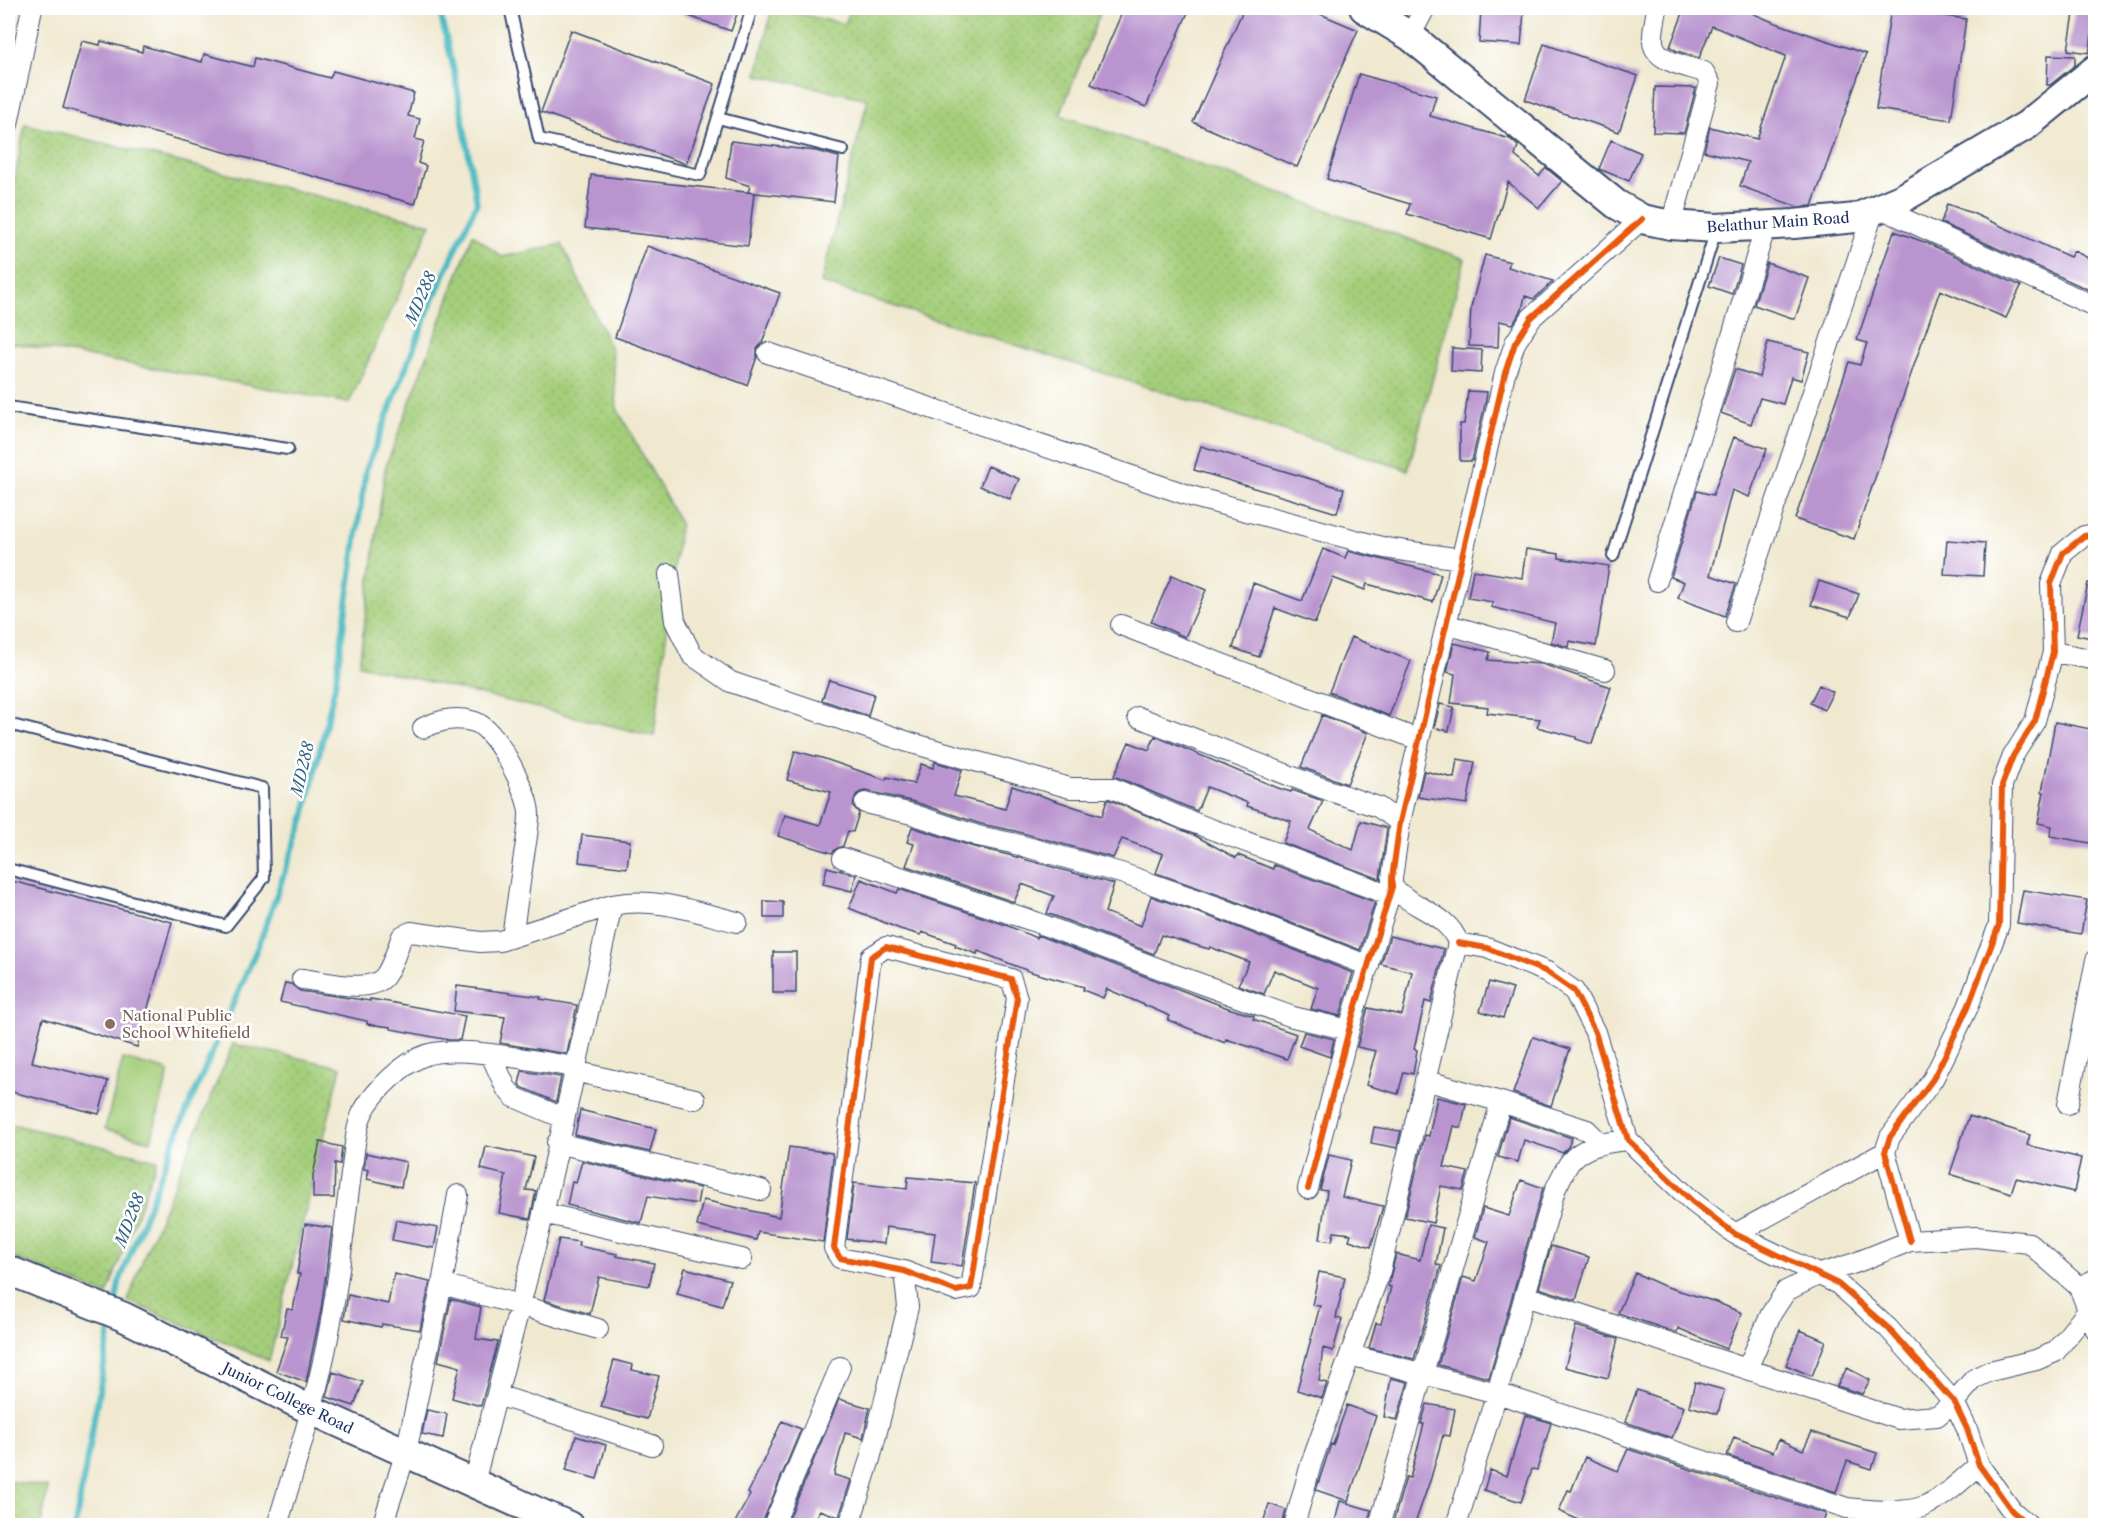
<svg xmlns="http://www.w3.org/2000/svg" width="2103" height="1533" font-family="'Libre Caslon Text',serif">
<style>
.grass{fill:url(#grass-dots);stroke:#607e6c;stroke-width:1.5}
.pitch{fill:#a4ce7a;stroke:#607e6c;stroke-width:1.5}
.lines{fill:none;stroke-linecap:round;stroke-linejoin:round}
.stream{stroke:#4ab9c1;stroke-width:6}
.building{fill:#b994cf}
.lane-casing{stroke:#3b4b6f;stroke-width:14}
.street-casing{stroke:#3b4b6f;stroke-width:22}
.secondary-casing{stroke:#3b4b6f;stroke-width:32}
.lane{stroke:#fff;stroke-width:10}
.street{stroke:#fff;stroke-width:20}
.secondary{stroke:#fff;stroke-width:28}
.cycleway-casing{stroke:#fff;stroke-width:10}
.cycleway{stroke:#e8590c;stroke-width:6}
.education-dot{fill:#8d6e63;stroke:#fff;stroke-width:2}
.labels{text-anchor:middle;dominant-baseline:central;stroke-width:5;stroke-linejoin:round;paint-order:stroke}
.street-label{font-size:15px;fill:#1b2f5e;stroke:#fff}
.education-label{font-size:15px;fill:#785e54;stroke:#fff;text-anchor:start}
.water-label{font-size:16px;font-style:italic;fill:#2b5f81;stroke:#fff}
</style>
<defs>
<pattern id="grass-dots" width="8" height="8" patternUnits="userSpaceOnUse" patternTransform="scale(1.5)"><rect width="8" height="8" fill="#a4ce7a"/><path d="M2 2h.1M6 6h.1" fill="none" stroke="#8db16c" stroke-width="1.8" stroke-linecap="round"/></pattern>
</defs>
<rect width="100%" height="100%" fill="#fff"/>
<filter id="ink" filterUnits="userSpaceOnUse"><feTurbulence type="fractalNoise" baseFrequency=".0167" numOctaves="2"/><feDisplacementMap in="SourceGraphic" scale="12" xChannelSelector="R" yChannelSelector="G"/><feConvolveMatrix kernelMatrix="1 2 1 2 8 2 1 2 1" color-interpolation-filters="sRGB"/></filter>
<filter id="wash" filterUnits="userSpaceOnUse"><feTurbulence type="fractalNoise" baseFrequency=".008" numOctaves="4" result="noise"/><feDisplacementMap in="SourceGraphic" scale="24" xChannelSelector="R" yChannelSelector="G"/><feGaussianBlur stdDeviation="1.35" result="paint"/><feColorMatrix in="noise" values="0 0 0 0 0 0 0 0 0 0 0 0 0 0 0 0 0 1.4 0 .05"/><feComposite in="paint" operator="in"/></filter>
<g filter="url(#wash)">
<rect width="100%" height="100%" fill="#f0e9d0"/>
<path class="grass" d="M772,8l73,16 6,-16h251l-42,107 405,144 -57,211 -587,-187 47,-184 -111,-24z
M25,124l406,100 -82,179 -341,-61v-125z
M473,234l29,23 60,-13 50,107 5,57 63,115 -26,213 -295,-71 26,-196z
M233,1044l108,23 -72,294 -141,-60 15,-42z
M8,1123l149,37 -50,135 -99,-39z
M8,1481l40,6 -7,38h-33z"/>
<path class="pitch" d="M123,1059l46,12 -18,70 -46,-12z"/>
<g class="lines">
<path class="stream" d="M115,1306l4,-23 57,-147 83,-192 45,-126 31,-132 31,-216 64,-164 47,-103 -22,-128 -16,-67
M75,1526l37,-207"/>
</g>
<g id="blocks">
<path class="building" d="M673,8h66l-8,23 -59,-21z
M1124,8h66l-44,99 -55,-23z
M1244,8h62l52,22 -61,137 -104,-45z
M1685,8h55l33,14 93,32 -54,152 -14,1 -58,-21 8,-24 -44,-11 6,-24 47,12 29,-83 -74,-30 -13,32 -22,-7 -7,-4z
M1891,8l75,11 -15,101 -75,-11z
M2075,8h21v20l-3,-1 -4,26 -21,-3z
M1481,9l43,3 -3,33 -42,-3z
M571,30l144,54 -29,80 -145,-52z
M82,41l18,4 1,-4 41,11 1,-6 59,16 2,-8 49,13 2,-9 75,20 3,-7 81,22 -6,23 12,3 -5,20 9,2 -6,22 8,3 -11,38 -352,-96z
M1544,44l94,32 -19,56 -94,-32z
M2048,55l27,1v9l-25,20h-3z
M1359,74l77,22 -6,20 80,23 8,7 -3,10 24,20 7,-8 16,13 -23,27 -31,-26 -17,57 -84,-25 3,-10 -83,-25z
M1655,87l41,1 -12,45 -31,-1z
M1611,140l30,13 -12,28 -30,-12z
M731,141l85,10 23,6 -5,45 -86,-10 2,-6 -24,-8z
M591,175l163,18 -6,53 -163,-18z
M1947,204l25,9 98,44 4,-6 22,11v31l-155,-70z
M1894,231l33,12 94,43 -15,32 -66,-28 -86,249 -59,-20 54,-157 11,3 7,-22 -10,-3z
M647,246l133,47 -18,50 -5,6v8l-10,28 -132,-48z
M1485,255l25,7 -2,5 45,14 -19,18 -9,-3 -3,14 -9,14 -14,-3 -1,26 -29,-1 2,-39z
M1719,258l22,7 -9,29 -23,-8z
M1767,263l42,15 -14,41 -41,-14z
M1768,342l41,10 -8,28 -10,-3 -8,27 -23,-6 -9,26 -30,-11 14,-44 24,8z
M1452,348l30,2 -1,23 -30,-2z
M1468,391l19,1 -1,8 -14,61h-12v-37h4z
M1734,437l33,12 -18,48 -17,-7 -22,85 26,9 -11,32 -47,-18 6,-16 -13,-5 26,-86 16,4z
M1201,446l143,43 -7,24 -143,-43z
M988,466l31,13 -9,20 -30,-13z
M1947,540l38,3 -2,33 -39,-2z
M1323,549l22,9 3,-7 93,23 -8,28 -66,-18 -2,6 -32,-12 -18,45 -40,-15 -16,49 -26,-9 20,-65 49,18z
M1526,549l33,5v4l50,8 -13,80 -27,-5 -1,6 -17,-5 4,-19 -64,-16 2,-5 -25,-4 5,-28 49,8z
M1172,575l34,15 -21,47 -34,-15z
M1819,581l40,13 -9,23 -39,-12z
M2088,583l8,1v55l-19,-4z
M1351,637l60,24 -22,55 -60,-24z
M1454,643l36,9 -2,8 54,4 69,23 -19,57 -16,-5v-2l-39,-10 3,-8 -53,-6 1,-6 -37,-4 4,-29 -8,-2z
M829,680l45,14 -6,22 -46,-16z
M1819,685l14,7 -9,18 -14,-7z
M1440,704l14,3 -5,24 -15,-3z
M1322,715l46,18 -21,51 -46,-17z
M2055,722l41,8v114l-46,-8 2,-10 -14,-3 6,-31h-2z
M1155,736l123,52 13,4 1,-2 31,11 -13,29 43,20 8,-29 26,7 -7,51 -97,-36 8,-22 -44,-15 1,-3 -41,-16 -10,24 -83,-35 15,-34 20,8z
M795,751l27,7 64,22 1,-3 27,7 7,-20 12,4 2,-6 27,8 -8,26 51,13 7,-23 90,30 5,-16h3l84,35 42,23 2,-3 35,14 1,-4 101,37 -15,48 -133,-52 -71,-25 7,-19 -41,-15 -9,19 -98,-27 -34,-7 -66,-22 -48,-11 -6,1 -5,3 -3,11 6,7 -6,19 -5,-1 -5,15 -7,3 -4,4 -54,-17 7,-21 35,10 11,-33 -44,-12z
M1457,759l18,3 -8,42 -49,-7 6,-26 30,7z
M912,827l62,20 35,8 105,29 -9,28 36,14 10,-30 68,24 134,53 -13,43 -29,-7 7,-21 -44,-18 -10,24 -26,-9 11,-23 -39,-15 -1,2 -48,-14 -7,19 -107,-41 7,-17 -32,-12 -8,18 -108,-36 8,-22 -7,-2z
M582,835l48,6 -3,27 -48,-6z
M827,867l29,8 -4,16 -29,-7z
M861,879l36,14 2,-4 107,36 30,13 1,-3 191,73 26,8 -1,3 43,15 -9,25 -61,-20 -1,4 -57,-23 2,-4 -63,-27 -4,9 -20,-8 1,-3 -53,-15 -53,-21 -1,3 -22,-8 1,-2 -34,-12 -1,3 -21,-6 -51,-21z
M8,880l164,42 -35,125 -94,-29 -11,44 76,19 -9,33 -91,-23v-64l4,-19 -4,-1z
M2023,890l64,10 -6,34 -64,-11z
M764,901l19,1v16h-19z
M1390,936l54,13 -13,54 -6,-2 -11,48 3,1 -4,24 -9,-2 -6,22 -32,-9 10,-34 -19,-4 11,-39 34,7 10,-43 -31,-8z
M773,952h23v41h-23z
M1489,982l24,7 -10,29 -23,-7z
M285,983l6,1 9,7 70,10v-2l19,3 76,14 -5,24h-11l-58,-11v-2l-24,-3v-3l-87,-19z
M457,986l84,11 -1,2 37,6 -10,49 -67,-11 5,-26 -51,-6z
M1304,1032l30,7 -4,18 -31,-11z
M1533,1037l37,12 -19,57 -38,-13z
M522,1071l39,6 -5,25 -35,-15 -2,-3z
M1437,1097l29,7 -5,24 -7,-2 -10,41 24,5 -5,18 -22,-4 -8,37 -28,-6 20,-82 4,1z
M580,1110l76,19 -6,23 -75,-17z
M1969,1116l61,19 -3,10 54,13 -7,34 -58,-14 -5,15 -61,-19z
M1509,1117l63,21 -4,9 -5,6 -39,-13 -6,22 -20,-5z
M1374,1127l27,4 -4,17 -26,-5z
M320,1142l22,5 -2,17 -5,-1 -1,35h-21v-23z
M486,1146l48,11 -8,33 10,1 -6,28 -31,-6 7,-38 -25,-6z
M789,1147l43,6 1,6 -10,83 -65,-10 -2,8 -59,-14 6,-26 76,17z
M366,1153l40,9 -5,25 -34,-8 2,-9 -5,-1z
M1329,1155l22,5 -9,37 41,9 -12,41 -22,-7 2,-6 -17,-2 -2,9 -12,-2 7,-48 -7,-1z
M582,1161l118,27 -3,16 -49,-8 -7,27 -74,-18 5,-23 4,1z
M908,1177l67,6 -13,83 -31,-4 4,-29 -49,-6 -2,17 -37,-5 7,-56 53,6z
M1521,1180l22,8 -54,190 -51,-13 25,-88 13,4 13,-39 -14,-5 8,-29 26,8z
M396,1220l42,8 -4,20 -42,-8z
M305,1224l27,4 -11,82 -15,72 -30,-11 12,-34 -7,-1 6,-27 6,1 7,-36h-3z
M1428,1225l15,3 -7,36 5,2 -27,93 -45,-11 7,-25 5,1 10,-37 -3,-1 8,-32 24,6z
M559,1239l20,3 -1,4 39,8 -1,2 38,7 -5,23 -50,-9 -9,37 -46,-14z
M1551,1246l38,11 -13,43 -37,-12z
M685,1268l45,12 -8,26 -45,-12z
M1319,1272l26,5 -9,41 6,1 -9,32 -10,-3 -4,33 8,2 -5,15 -25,-8 23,-84 -8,-1z
M1635,1273l29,13 52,16 26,11 -16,36 -48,-21 -1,5 -59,-20z
M394,1274l36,8 -10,48 -38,-6 -1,3 -37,-8 4,-24 40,9z
M451,1299l30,8 -5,32 22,3 -17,64 -29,-8 8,-31 -22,-6z
M1576,1326l42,13 -10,39 -43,-11z
M1800,1330l26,11 -14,35 -26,-11z
M614,1360l19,5 -1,5 27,6 -12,43 -46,-12z
M1847,1368l23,12 -8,14 -25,-8z
M333,1372l30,10 -9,24 -27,-9z
M1391,1378l17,4 -11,38 -13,-3z
M1695,1382l29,8 -6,24 -29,-8z
M1637,1390l47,17 -12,31 -47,-16z
M839,1399l31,9 -7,30 -18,-5 -11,42 17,5 -12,37 -20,-7 -5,16h-28z
M1427,1404l28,5 -5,27 -7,-1 -12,43 -17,48h-22l14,-49 4,1 14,-54h-3z
M1347,1405l29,11 -28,85 -32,-11 15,-46 2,1z
M427,1410l20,4 -4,24 -21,-4z
M1525,1415l26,8 -14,47 -5,-1 -11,33 -37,-12 6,-20 17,6z
M782,1421l19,8 -40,97h-28l17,-31 -2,-2z
M1812,1432l65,21 -5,16 -25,-8 -11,31 -109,-36 7,-19 39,15 6,-13 24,11z
M576,1436l30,9 -9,34 -31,-9z
M1628,1449l198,65 -4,12h-230l-33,-15 9,-21 3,1 14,-34 33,14z
M1340,1501l31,9 -4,16h-33z
M1269,1504l17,6 -4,16h-20z"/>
</g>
</g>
<g filter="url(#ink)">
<use href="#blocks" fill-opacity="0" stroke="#3b4b6f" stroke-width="1.5"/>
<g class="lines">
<g class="lane-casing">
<path id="lane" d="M510,8l29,131 161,36 52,-167
M718,118l125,32
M8,407l280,42
M1613,556l103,-326
M8,724l254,64 2,90 -38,48 -218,-57"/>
</g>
<g class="street-casing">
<path id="street" d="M1657,8c-1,10 -5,23 -4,33 1,21 34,25 51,31l6,11 -39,142
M1410,36l15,-28
M8,124l24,-116
M1880,208l212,97
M768,353l426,144 191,51 76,11
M669,574l6,47 17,34 39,27 177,60 162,46h42l72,31 206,76
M1657,581l109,-356
M1736,622l138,-412
M1446,624l159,46
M1121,625l298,115
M2053,652l43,8
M1138,717l181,70 59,20 22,15
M423,728c17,-8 33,-12 52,-6 21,7 54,71 54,92 0,14 -3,28 -5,41 -4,27 -8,55 -12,82
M865,803l47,11 66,22 34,7 109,30 102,36 146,57
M843,858l190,63 143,54 117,42 56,13
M1458,943l29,5 60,24 27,19 21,41 33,108 65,62 42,32 103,50 50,44 66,74 13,27 12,36 33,46 18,15
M886,947l125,32 6,19 -46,290 -15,3 -52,-20 -64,-13 -6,-10 37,-291z
M302,979c21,2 69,16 83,-3 8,-11 12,-27 17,-40l9,-4 69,10 20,-1 112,-36c42,-9 84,7 125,17
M491,1055l15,33 8,9 49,21
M574,1071l121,28
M1501,1102l86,28 14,14
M2068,1104l28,-144
M557,1143l204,47
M1308,1189l43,-167 41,-135v-9l8,-56 105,-449 10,-30 16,-25 111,-99
M543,1213l199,46
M1735,1234l150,-82
M1910,1241l-25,-89 5,-15 43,-58 13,-26 22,-46 31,-82 3,-140 11,-29 22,-35 18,-69 -2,-68 12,-31 21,-17 12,-2
M442,1284l78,21 78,24
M2079,1287l17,-8
M1525,1296l374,123 38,-3 17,-14 20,-23 16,-8 46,-11 19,-8 32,-40
M1350,1355l147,38 350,115c21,2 56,6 75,-1 21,-8 41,-28 57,-42
M1747,1369l24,-55 15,-23 34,-17 35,-11 55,-22 66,-4 53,6 50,44 17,43
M497,1395l155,50
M474,1483l66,-255 72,-323
M277,1526c19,-64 40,-128 52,-194 10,-52 15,-105 22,-158 3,-17 4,-47 12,-62 11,-21 41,-50 63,-57 31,-11 113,7 149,12
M382,1526l24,-74 36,-168 16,-89
M773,1526l67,-159
M849,1526l21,-67 38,-152 -4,-36
M1294,1526l17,-62 69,-193 78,-328c-9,-29 -46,-35 -66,-56
M1379,1526l122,-424 -76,-22
M1456,1526l41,-133 58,-203c4,-8 8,-17 13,-25 12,-19 39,-23 60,-25"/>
</g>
<g class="secondary-casing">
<path id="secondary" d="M1364,8l46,28 206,168 26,15 29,6 45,3 78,-4 62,-6 47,-20 124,-73 69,-56
M8,1270l116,47 187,93 258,116"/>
</g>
<use href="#lane" class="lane"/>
<use href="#street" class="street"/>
<use href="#secondary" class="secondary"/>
<g class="cycleway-casing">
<path id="cycleway" d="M1458,943l29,5 60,24 27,19 21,41 33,108 65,62 42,32 103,50 50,44 66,74 13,27 12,36 33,46 18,15
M886,947l125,32 6,19 -46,290 -15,3 -52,-20 -64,-13 -6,-10 37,-291z
M1308,1189l43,-167 41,-135v-9l8,-56 105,-449 10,-30 16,-25 111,-99
M1910,1241l-25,-89 5,-15 43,-58 13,-26 22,-46 31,-82 3,-140 11,-29 22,-35 18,-69 -2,-68 12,-31 21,-17 12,-2"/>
</g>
<use href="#cycleway" class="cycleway"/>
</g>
</g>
<circle class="education-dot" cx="110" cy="1024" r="6"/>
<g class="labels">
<g class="street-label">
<text transform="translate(1778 222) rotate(-4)">Belathur Main Road</text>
<text transform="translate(288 1398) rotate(26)">Junior College Road</text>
</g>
<g class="education-label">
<text x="122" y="1015">National Public<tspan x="122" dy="17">School Whitefield</tspan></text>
</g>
<g class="water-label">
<text transform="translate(420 298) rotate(-67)">MD288</text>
<text transform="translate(302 769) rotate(-77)">MD288</text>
<text transform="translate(129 1220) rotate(-69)">MD288</text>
</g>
</g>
<rect width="2103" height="1533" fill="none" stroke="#fff" stroke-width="30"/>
</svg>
